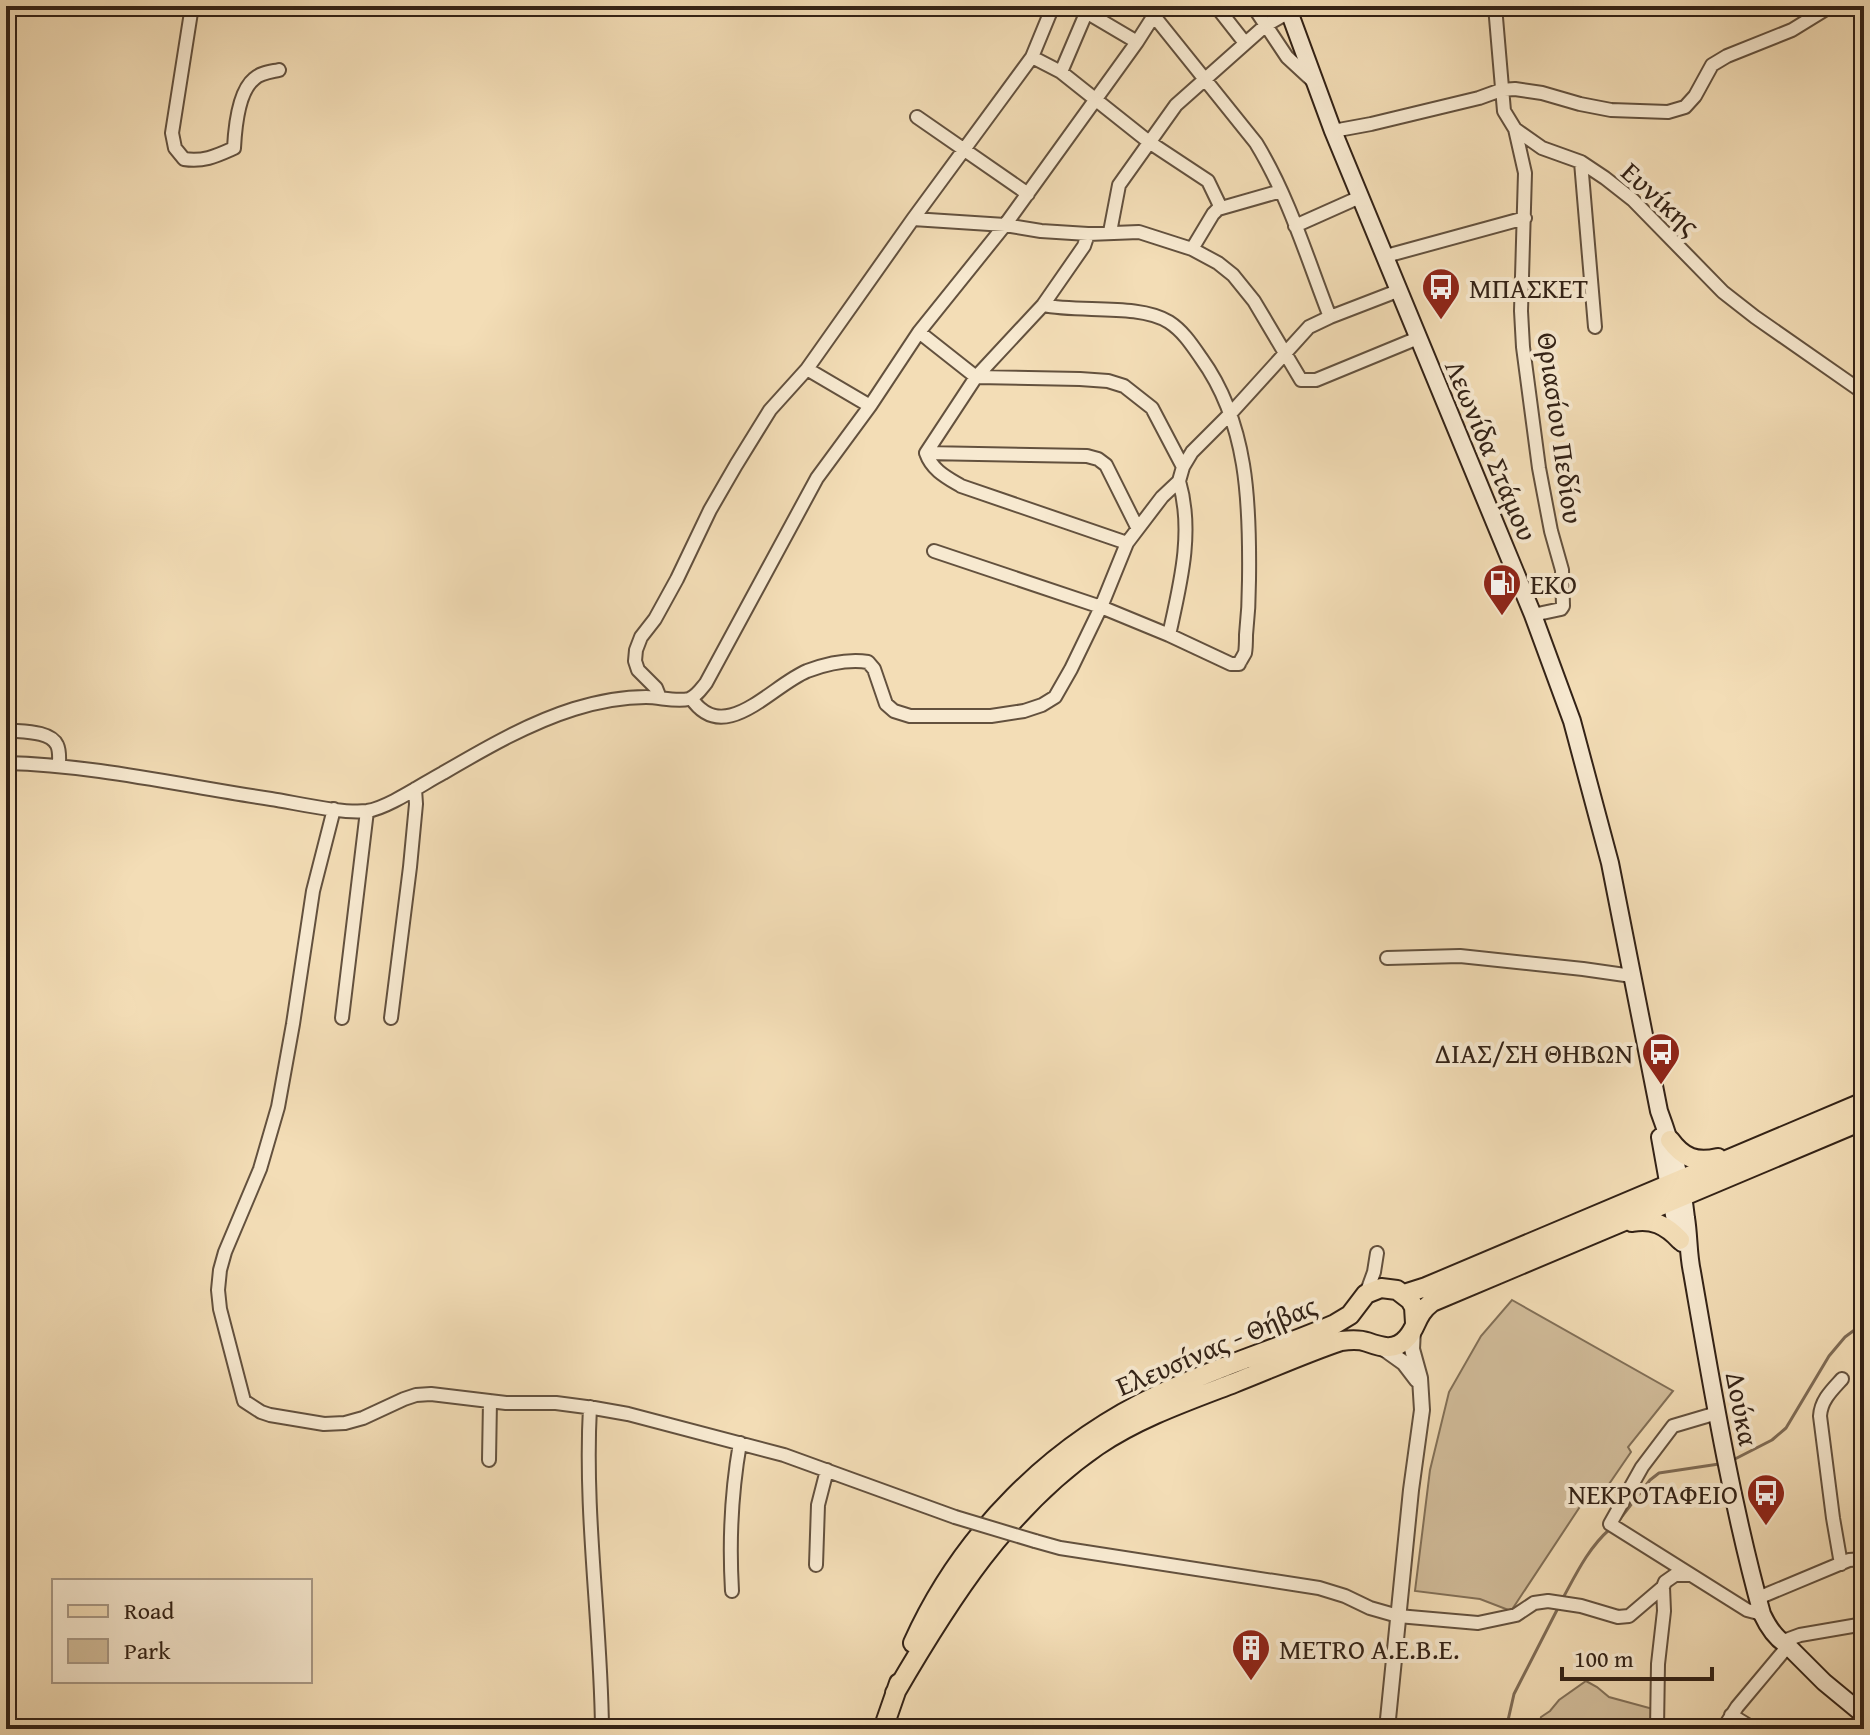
<svg xmlns="http://www.w3.org/2000/svg" width="1870" height="1735" font-family="'Gentium Book Plus',serif">
<style>
.green{fill:#d2bd9b;stroke:#827058;stroke-width:2}
.lines{fill:none;stroke-linecap:round;stroke-linejoin:round}
.stream{stroke:#7f6c56;stroke-width:3}
.minor-casing{stroke:#63513e;stroke-width:16}
.tertiary-casing{stroke:#63513e;stroke-width:18}
.secondary-casing{stroke:#332216;stroke-width:20}
.primary-casing{stroke:#332216;stroke-width:22}
.minor{stroke:#f7e9d0;stroke-width:12}
.tertiary{stroke:#f7e9d0;stroke-width:14}
.secondary{stroke:#f7e9d0;stroke-width:16}
.primary{stroke:#f3ddb6;stroke-width:18}
.minor-bridge-casing{stroke:#63513e;stroke-width:16;stroke-linecap:butt}
.minor-bridge{stroke:#f7e9d0;stroke-width:12}
.labels{text-anchor:middle;dominant-baseline:central;stroke-width:8;stroke-linejoin:round;paint-order:stroke}
.street-label{font-size:28px;fill:#332216;stroke:#f7e9d0}
.poi-label{font-size:28px;fill:#332216;stroke:#f7e9d0;text-anchor:start}
</style>
<rect width="100%" height="100%" fill="#f3ddb6"/>
<filter id="stains"><feTurbulence type="fractalNoise" baseFrequency=".0025" numOctaves="4"/><feColorMatrix values="0 0 0 0 .2 0 0 0 0 .09 0 0 0 0 .02 0 0 0 .5 -.17"/></filter>
<radialGradient id="worn" r=".72"><stop offset=".6" stop-color="#630" stop-opacity="0"/><stop offset="1" stop-color="#630" stop-opacity=".3"/></radialGradient>
<path class="green" d="M1512,1300l161,91 -45,56 3,5 -24,35 -5,-2 -7,9 -6,-1 -78,118 -31,-12 -65,-8 15,-121 19,-78 32,-56z
M1586,1681l11,6 12,10 44,12 -1,20h-117l4,-3 2,-9 9,-6 9,-11z"/>
<g class="lines">
<path class="stream" d="M1733,1460l39,-20 14,-12 43,-72 16,-19 19,-14
M1616,1524l34,-44 9,-7 60,-9
M1563,1598c13,-24 26,-51 47,-69
M1506,1729l8,-35 44,-86"/>
<g class="minor-casing">
<path id="minor" d="M192,6l-20,127 3,15 9,11c20,3 32,-3 50,-11 1,-19 4,-56 20,-69 6,-6 16,-7 25,-9
M1076,6l61,36
M1216,6l29,37
M1253,6l34,51 26,24
M1495,6l9,105 11,18 27,19 39,14 24,16 28,22 90,92 32,25 109,76
M1495,8l65,-2
M1154,16l102,127c33,54 51,115 74,174
M1032,57l29,15 88,70 59,39 13,27
M1061,72l26,-61
M917,117l111,77
M1515,129l10,44 -4,138 2,36 16,121 12,63 11,39 1,36 -2,3 -28,6
M1333,131l38,-7 108,-26 22,-8 14,-1 27,4 38,11 31,6 57,2 17,-5 10,-11 17,-31 15,-9 65,-26 39,-24
M1581,162l14,165
M913,219l92,6 36,6 47,3 51,-2 53,17 26,14 15,12 21,26 47,79h15l102,-42
M1295,226l65,-29
M1110,232l9,-47 57,-80 90,-80 23,-13
M1088,234l-4,12 -41,59 -67,72 -50,76c6,17 20,24 35,33l166,57
M1192,249l21,-35 5,-5 63,-18
M1386,256l139,-38
M919,332l57,45 104,2 28,2 16,5 28,22 31,59
M807,369l63,37
M926,453l161,3 11,3 8,6 31,62
M934,551l167,56 68,28 62,29h8c0,-1 5,-9 6,-11 1,-5 1,-12 1,-18 2,-18 3,-36 3,-55 1,-77 -1,-157 -48,-222 -9,-13 -18,-27 -32,-36 -30,-19 -91,-9 -126,-17
M1169,635c11,-50 25,-103 10,-154
M660,698l-4,-10 -18,-18 -3,-9 1,-11 5,-13 14,-18 22,-40 33,-69 26,-45 34,-55 37,-41 106,-150 119,-162 21,-51
M691,698c33,49 80,-12 116,-27 19,-7 41,-12 61,-9l6,7 12,35 8,7 16,5h81l33,-5 18,-6 13,-8 16,-28 30,-62 26,-64 35,-46 17,-16 4,-14 9,-15 39,-39 78,-86 21,-10 70,-27
M6,730c14,2 44,0 51,15 3,6 2,14 2,20
M6,763c89,2 177,23 265,36 26,4 71,15 96,12 21,-3 57,-28 76,-38 41,-24 86,-50 131,-64 23,-7 49,-12 72,-12 14,0 29,5 43,2 8,-3 12,-10 17,-16l111,-205 53,-72 49,-74 86,-107 132,-183 23,-36
M334,809l-21,82 -20,133 -15,83 -18,62 -35,83 -5,18 -2,20 2,19 24,92 17,11 9,3 54,9 21,-1 18,-5 41,-19 12,-4 15,-1 75,9h50l38,5 34,6 156,41 171,62
M1387,958l73,-2 123,13 49,7
M342,1018l25,-207
M391,1018l19,-151 6,-63 -1,-15
M1366,1294l8,-22 3,-19
M590,1407c-6,108 11,215 12,322
M1717,1413l-44,13 -31,41 -32,57 137,86 15,4
M489,1460l1,-59
M1035,1541l25,7 259,40 26,8 25,12 28,8 80,7 38,-8 18,-12 14,-2 33,5 37,11 11,-1 34,-29
M1841,1564l-8,-46 -13,-102c1,-16 12,-26 22,-37
M816,1565l2,-60 9,-35
M732,1591c-3,-51 -1,-97 8,-148
M1758,1598l91,-38 15,-1
M1781,1642l19,-7 64,-11
M1731,1715l23,14
M1657,1729l1,-65 6,-53 -1,-24 2,-5 10,-7h16
M1723,1729l14,-22 51,-61"/>
</g>
<g class="tertiary-casing">
<path id="tertiary" d="M1383,1348l21,15 13,17
M1387,1729l24,-239 11,-80 -2,-32 -8,-29 1,-19"/>
</g>
<g class="secondary-casing">
<path id="secondary" d="M1287,6l46,125 200,484 39,106 38,142 49,248c13,35 23,70 27,107 3,18 2,36 6,54 20,115 39,230 70,342 6,13 14,25 26,32l36,36 40,33
M1660,1137l14,78 8,28"/>
</g>
<g class="primary-casing">
<path id="primary" d="M1670,1140c13,18 26,23 48,18
M1632,1222c20,-4 34,3 48,18
M1404,1294l22,-7 438,-185
M913,1643c49,-109 138,-198 247,-249 56,-27 117,-45 175,-70l15,-9 16,-21 15,-6 16,2 13,10 4,7 1,16
M895,1693c54,-93 112,-185 202,-247 41,-28 90,-45 137,-63 36,-14 71,-30 107,-42 8,-1 18,-2 26,1 14,5 28,10 40,-4 11,-12 8,-23 25,-36l432,-182
M883,1729l16,-46"/>
</g>
<use href="#minor" class="minor"/>
<use href="#tertiary" class="tertiary"/>
<use href="#secondary" class="secondary"/>
<use href="#primary" class="primary"/>
<g class="minor-bridge-casing">
<path id="minor-bridge" d="M955,1517l80,24"/>
</g>
<use href="#minor-bridge" class="minor-bridge"/>
</g>
<defs>
<g id="bus-pin" transform="scale(2)"><path d="M0 17L-7.5 6A9.5 9.5 0 1 1 7.5 6Z" fill="#8f2418" stroke="#f7e9d0"/><path d="M-5-6H5V4H4V6H2V4H-2V6H-4V4H-5ZM-3.5-4V0h7V-4ZM-3.5 1.2v1.5H-2V1.2ZM2 1.2v1.5H3.5V1.2Z" fill="#fff"/></g>
<g id="fuel-pin" transform="scale(2)"><path d="M0 17L-7.5 6A9.5 9.5 0 1 1 7.5 6Z" fill="#8f2418" stroke="#f7e9d0"/><path d="M-5.5-6h7V0h2V4h1.3V-2.5L3-4.5l.8-.8L6-3V5H2.5V1h-1V6h-7ZM-4.2-4.7v3.2H.2V-4.7Z" fill="#fff"/></g>
<g id="building-pin" transform="scale(2)"><path d="M0 17L-7.5 6A9.5 9.5 0 1 1 7.5 6Z" fill="#8f2418" stroke="#f7e9d0"/><path d="M-4-6H4V6H1V3H-1V6H-4ZM-2.5-4.3h1.7v1.8h-1.7ZM.8-4.3h1.7v1.8H.8ZM-2.5-1h1.7V.8h-1.7ZM.8-1h1.7V.8H.8Z" fill="#fff"/></g>
</defs>
<g fill-rule="evenodd">
<use href="#bus-pin" x="1441" y="287"/>
<use href="#fuel-pin" x="1502" y="583"/>
<use href="#bus-pin" x="1661" y="1052"/>
<use href="#bus-pin" x="1766" y="1493"/>
<use href="#building-pin" x="1251" y="1648"/>
</g>
<g class="labels">
<g class="street-label">
<text transform="translate(1661 198) rotate(42)">Ευνίκης</text>
<text transform="translate(1561 428) rotate(82)">Θριασίου Πεδίου</text>
<text transform="translate(1492 450) rotate(67)">Λεωνίδα Στάμου</text>
<text transform="translate(1216 1345) rotate(-23)">Ελευσίνας - Θήβας</text>
<text transform="translate(1743 1409) rotate(79)">Δούκα</text>
</g>
<g class="poi-label">
<text x="1469" y="287">ΜΠΑΣΚΕΤ</text>
<text x="1530" y="583">EKO</text>
<text x="1633" y="1052" text-anchor="end">ΔΙΑΣ/ΣΗ ΘΗΒΩΝ</text>
<text x="1738" y="1493" text-anchor="end">ΝΕΚΡΟΤΑΦΕΙΟ</text>
<text x="1279" y="1648">METRO Α.Ε.Β.Ε.</text>
</g>
</g>
<rect width="1870" height="1735" fill="none" stroke="#f3ddb6" stroke-width="32"/>
<rect x="8" y="8" width="1854" height="1719" fill="none" stroke="#332216" stroke-width="4"/>
<rect x="16" y="16" width="1838" height="1703" fill="none" stroke="#332216" stroke-width="2"/>
<rect x="52" y="1579" width="260" height="104" fill="#f7e9d0" stroke="#a99986" stroke-width="2"/>
<rect x="68" y="1605" width="40" height="12" fill="#f3ddb6" stroke="#a99986" stroke-width="2"/>
<text x="124" y="1619" font-size="24" fill="#332216">Road</text>
<rect x="68" y="1639" width="40" height="24" fill="#d2bd9b" stroke="#a99986" stroke-width="2"/>
<text x="124" y="1659" font-size="24" fill="#332216">Park</text>
<path d="M1562 1667v12h150v-12" fill="none" stroke="#332216" stroke-width="4"/>
<text x="1574" y="1667" font-size="24" fill="#332216" stroke="#f7e9d0" stroke-width="6" paint-order="stroke">100 m</text>
<rect width="100%" height="100%" filter="url(#stains)"/>
<rect width="100%" height="100%" fill="url(#worn)"/>
</svg>
